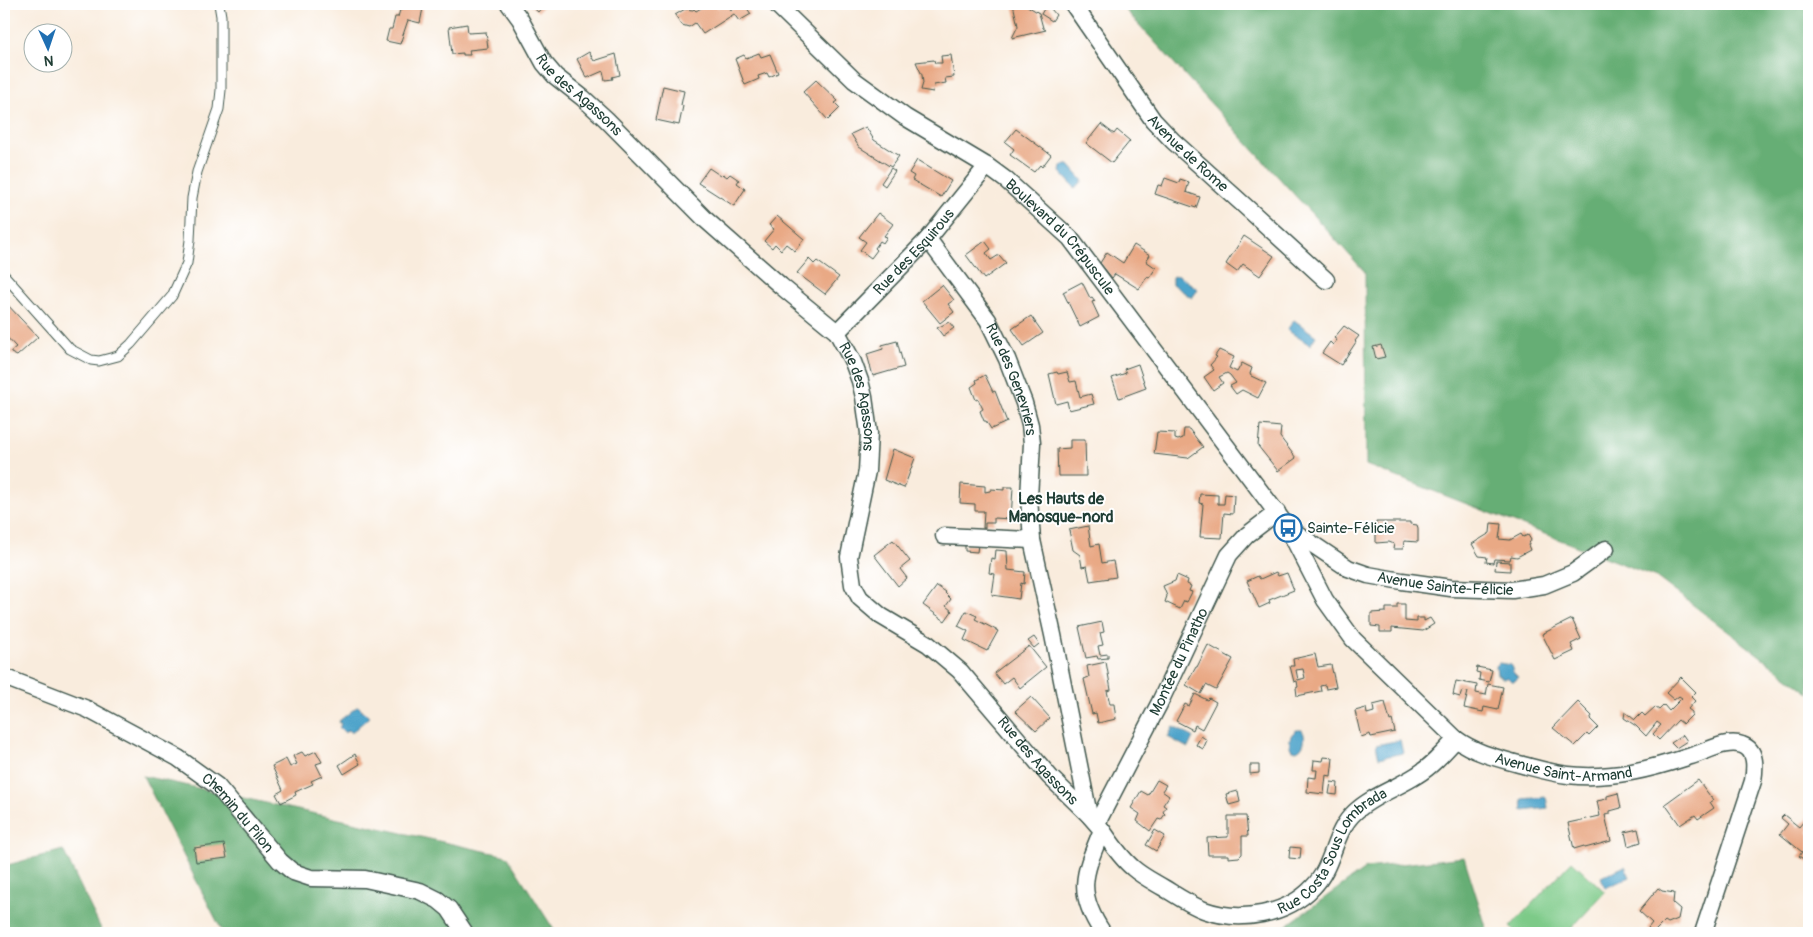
<svg xmlns="http://www.w3.org/2000/svg" width="1813" height="937" font-family="Pangolin,sans-serif">
<style>
.green{fill:#7dca88;stroke:#4e845e}
.forest{fill:#66ae74;stroke:#427654}
.water{fill:#50a4cb;stroke:#387080}
.building{fill:#e9a985;fill-rule:evenodd}
.lines{fill:none;stroke-linecap:round;stroke-linejoin:round}
.service-casing{stroke:#40574d;stroke-width:11}
.minor-casing{stroke:#40574d;stroke-width:19}
.service{stroke:#fff;stroke-width:9}
.minor{stroke:#fff;stroke-width:16}
.labels{text-anchor:middle;dominant-baseline:central;stroke-width:4;stroke-linejoin:round;paint-order:stroke}
.street-label{font-size:15px;fill:#1f3d34;stroke:#fff}
.poi-label{font-size:15px;fill:#1f3d34;stroke:#fff;text-anchor:start}
.neighbourhood-label{font-size:16px;font-weight:bold;fill:#1f3d34;stroke:#fff}
</style>
<rect width="100%" height="100%" fill="#fff"/>
<filter id="ink" filterUnits="userSpaceOnUse"><feTurbulence type="fractalNoise" baseFrequency=".02" numOctaves="2"/><feDisplacementMap in="SourceGraphic" scale="10" xChannelSelector="R" yChannelSelector="G"/><feConvolveMatrix kernelMatrix="1 2 1 2 8 2 1 2 1" color-interpolation-filters="sRGB"/></filter>
<filter id="wash" filterUnits="userSpaceOnUse"><feTurbulence type="fractalNoise" baseFrequency=".0096" numOctaves="4" result="noise"/><feDisplacementMap in="SourceGraphic" scale="20" xChannelSelector="R" yChannelSelector="G"/><feGaussianBlur stdDeviation="1.12" result="paint"/><feColorMatrix in="noise" values="0 0 0 0 0 0 0 0 0 0 0 0 0 0 0 0 0 1.4 0 .05"/><feComposite in="paint" operator="in"/></filter>
<g filter="url(#wash)">
<rect width="100%" height="100%" fill="#f9ecdd"/>
<path class="green" d="M1572,861l33,31 -38,41h-51l-6,-6z"/>
<path class="forest" d="M1120,4h689v689l-153,-116 -290,-112 -1,-193z
M143,776l364,80 49,77h-333z
M63,850l40,83h-99v-67z
M1464,857l24,76h-212l90,-65z"/>
<path class="water" d="M1063,165h6l14,16 -8,7 -15,-16 1,-5z
M1178,275l20,14 -6,9 -20,-14v-7z
M1294,320l22,16 -6,9 -23,-15z
M1499,663l12,2 2,7 5,5 -3,4h-4l-4,-4 -3,2 -7,-5 -1,-8z
M358,706l11,11 -18,16 -3,-3 -3,3 -6,-6 2,-2 -2,-4z
M1173,727l20,10 -5,11 -20,-11z
M1297,730h5c5,7 2,19 -6,21l-5,-2c-3,-7 -1,-16 6,-19z
M1400,740l3,13 -24,5 -3,-13z
M1546,797l2,11 -25,3 -1,-12z
M1625,866l5,11 -25,11 -4,-11z"/>
<g id="blocks">
<path class="building" d="M404,4l19,4 -3,15 -12,-3 -8,24 -14,-3 3,-12h3l3,-12h3l2,-7h2z
M529,4h16l-7,8z
M708,4h8l2,4 6,-4h3l4,6 10,-6h3l7,10 -12,7 -5,-7 -31,20 -8,-11 -6,4 -7,-2 -7,-10 10,-6 8,1 1,-1 2,2z
M1013,4h11l15,9 4,15 3,2 -34,8 6,-12z
M1047,4l9,11 -4,6 -11,-7z
M467,24l1,9 18,-1 2,16 -19,2 1,5h-7v-2l-11,1 -3,-27z
M589,52l5,9 22,-7 4,21 -8,2 1,2 -8,1 -2,-9 -16,7 -10,-19z
M759,53l2,4 9,-3 8,19 -9,4 -2,-4 -9,3 1,3 -14,6 -10,-26 9,-4 2,3z
M951,55l3,22 -9,1 1,5 -12,2 -1,7 -12,-2 2,-7 -1,-8 -6,-13 18,-2 1,3h7l-1,-7z
M816,80l22,21 -3,2 5,5 -12,12 -25,-28z
M663,86l21,5 -3,14 2,1 -4,19 -23,-5z
M1101,124l13,10 3,-4 13,11 -18,22 -26,-20z
M866,127l8,13 25,16 -8,11 -32,-20 -8,-13z
M1016,129l35,26 -9,12 -2,-2 -6,7 -24,-17 4,-6 -9,-7z
M917,160l34,21 -10,16 -29,-17 2,-4 -5,-3z
M709,168l12,8 2,-2 4,3 3,-3 9,6 -2,3 8,6 -11,17 -36,-23z
M891,168l4,3 -10,15 -4,-3z
M1165,178l14,5 1,-4 9,3 -3,10 14,5 -4,11 -41,-14 3,-9 4,1z
M878,213l15,11 -9,12 3,1 -4,6 -3,-2 -5,7 2,2 -6,8 -11,-8 6,-8 -7,-5z
M777,216l27,23 -9,12 -9,-7 -5,6 -6,-6 -3,4 -8,-7 10,-12 -5,-4z
M1244,236l30,20 -14,20 -17,-12 -6,8 -11,-8z
M985,241l6,8 -5,4 5,7 8,-5 7,8 -22,16 -18,-24z
M1134,245l16,10 -4,6 10,7 -7,10 -2,-1 -8,12 -24,-15 -3,4 -12,-15 7,-11 16,11z
M809,259l5,5 3,-3 22,16 -14,17 -28,-21z
M1082,282l8,16 2,-1 3,4 -3,1 7,15 -19,10 -17,-35z
M942,285l12,15 -6,4 6,8 -14,11 -18,-22z
M4,301l34,36 -21,19 -6,-3v-2l5,-4 -12,-13z
M1031,316l12,17 -19,13 -12,-17z
M949,322l5,6 -11,8 -6,-8z
M1344,326l15,10 -4,5 1,1 -15,23 -19,-12 8,-11 3,3 4,-5 -3,-2z
M897,341l7,26 -31,9 -6,-22 16,-5 -1,-4z
M1381,345l4,12 -9,2 -3,-12z
M1219,350l15,7 -5,11 8,4 5,-9 10,5 -2,6 1,2 15,7 -8,15 -16,-8 -6,4 -6,-8 6,-3 -6,-8 -3,-2 -8,4 4,6 -10,7 -9,-13 10,-7 -4,-5 7,-8 -2,-1z
M1138,364l8,24 -27,10 -7,-20 14,-5 -2,-4z
M1057,372l1,2 9,-2 3,10 6,-1 4,16 11,-3 3,10 -25,6 -2,-9 -11,3 -7,-30z
M985,375l8,17 2,-1 12,31 -16,7 -5,-8h-2l-4,-10 3,-2 -5,-10 -2,1 -5,-13 6,-4 -1,-3z
M1260,425l21,2 -1,10 16,21 -18,13 -20,-25z
M1184,429h5l14,18 -15,11 -34,-4 3,-22 18,1v6l3,1 5,-2z
M1070,440h15l1,36h-28l-1,-27 13,-1z
M893,449l22,9 -11,30 -20,-8z
M961,484l24,2v6l5,-1 1,-2 13,1v-3h9l-2,32 -17,-1v5h-9v5h-2l1,-17h-9v-7l-15,-1z
M1200,494l18,1v9h6l1,-10 9,1 -1,19 -9,-1 -2,25 -22,-1 3,-33 -4,-1z
M1376,522h34v2l7,1 1,3v14l-14,-1 -1,8h-10l1,-5 -5,-2 -13,1z
M1491,523l10,1 -2,15 11,1 11,-6 2,3 5,-2 3,5 -3,5 2,5 -13,7 -6,-1 -1,4 -16,-1 -1,4 -7,-1 1,-5 -8,-1 -7,-12 18,-11z
M1088,526l3,20 8,-2 3,19 11,-2 3,16 -26,4 -3,-15 -5,1 -2,-12 -7,-5 -4,-20z
M893,540l17,21 -10,8 7,9 -9,8 -24,-31z
M965,545h13l-1,7 -12,-1z
M996,550l11,1 1,19 17,2 -1,12 -3,-1 -2,16 -27,-4 3,-21 -6,-1 2,-15 4,1z
M1496,561l14,1v9l-15,-1z
M1276,572l2,4 9,-3 7,17 -25,10 1,3 -11,5 -12,-27 11,-5 2,3z
M1177,575l11,5 -1,4 4,2 -2,5 3,1 -5,10 -3,-1 -4,8 -15,-7 2,-6 -4,-10 12,-5z
M937,586l9,6 -1,1 6,6 -5,7 6,5 -7,10 -22,-16z
M1397,604h8v17l12,1v-4h7v3l6,-3 4,6 -11,7 -31,-3v4h-12v-5l-9,-1v-13l15,-1v-4h11z
M966,611l11,5 -2,3 23,12 -11,20 -23,-11 4,-9 -10,-5z
M1572,619l9,20 -10,5 3,7 -19,9 -13,-26z
M1102,622l2,10 -4,1 3,12 -5,1 2,9 8,-1v4l-10,1 -1,-3 -11,2 -7,-31z
M1034,637l5,7 -5,4 -6,-7z
M1208,645l25,14 -17,31 -10,-5 -5,9 -15,-9 10,-18h1z
M1029,646l17,21 -26,21 -8,-11 -9,7 -9,-11z
M1315,654l3,13 13,-2 5,22 -10,2 -1,-4 -5,1 1,5 -24,5 -1,-8 2,-1 -1,-6 -3,1 -4,-16h4l-1,-7zM1303,669l2,9 -7,2 -2,-10z
M1106,662l5,28 -4,1 3,13h4l2,15 -18,4 -2,-10 -4,1 -8,-35 5,-2 -2,-11z
M1477,667l15,3 -3,12 -10,-2 1,-7 -4,-1z
M1681,677l15,15 -5,5 4,4 -7,8 4,3v3l-9,9 -5,-4 -19,20 -6,-6 8,-9 -4,-3 -11,14 -10,-10 -12,-8 1,-6 10,8 7,-7 3,3 10,-9 4,3 5,-5 5,6 13,-13 -3,-2 -5,4 -8,-7z
M1456,681l21,4 -1,8 10,2 2,-11 15,3 -5,23 -14,-3 -1,5 -19,-4 4,-16 -6,-1 -2,6 -7,-2z
M1195,694l12,6 2,-2 7,4 -14,27 -7,-4 -2,5 -17,-9 9,-17 4,2z
M1031,697l19,21 -14,13 -21,-20z
M1385,702l5,19 2,-1 3,12 -24,5 -1,-3 -9,3 -6,-26 11,-3 1,6 7,-2 -1,-7z
M1578,702l14,14 -2,3 8,8 -9,9 -2,-2 -12,12 -22,-18z
M1683,735l4,6 -11,7 -5,-5z
M1201,736l6,4 -4,9 -7,-4z
M316,751l6,11 -6,2 6,12 -11,5 2,3 -18,8 1,3 -15,8 -5,-9 7,-4 -11,-24 14,-7 4,8 7,-3 -4,-8 9,-4 3,4z
M355,754l5,10 -16,10 -5,-9z
M1324,757l9,1 -2,18 -5,-1 -2,19 -17,-2 1,-15 8,1 1,-8h-4l1,-10 9,1z
M1250,765h9v8l-9,1z
M1157,780l9,5 -4,6 7,5 -6,9 3,2 -3,5 2,2 -4,6 -3,-1 -8,12 -13,-10 3,-7 -9,-6 10,-17 7,4z
M1698,780l15,20 -3,2 4,6 -16,11 -3,-4 -15,10 -15,-21z
M1331,782l7,1 -1,12 -8,-1z
M1238,791l2,11 -11,3 -3,-11z
M1618,793l3,15 -11,3v3l-5,1 6,26 -26,7 -1,-2 -10,3 -6,-26 32,-7 -3,-15 10,-2v-3z
M1784,815l15,12 10,-12v48l-10,-7 3,-4 -22,-18 8,-10 -7,-6z
M1228,816h18l2,20h-6v18l-3,3 -11,1v-3h-20l-1,-17 21,-1z
M1638,829l3,13 -13,4 -3,-14z
M1155,830l10,6 -9,15 -10,-6z
M224,844l3,14 -31,4 -2,-14z
M1290,847l11,1 -1,11 -11,-1z
M1658,888l4,3 12,2 -1,10 7,6 -2,10 -10,4 -3,-2 -12,12 -5,-5 4,-5 -13,-12z"/>
</g>
</g>
<g filter="url(#ink)">
<use href="#blocks" fill-opacity="0" stroke="#40574d" stroke-width="1"/>
<g class="lines">
<g class="service-casing">
<path id="service" d="M4,275l66,74 21,11 8,1 19,-5 13,-12 41,-48 15,-33 3,-23 2,-42 5,-26 22,-63 2,-19v-74l-2,-12"/>
</g>
<g class="minor-casing">
<g id="minor">
<path id="s1" d="M509,4l11,15 24,44 11,13 28,22 23,21 100,101 75,66 56,46 16,30 7,19 4,16 5,36 -2,38 -18,86 4,28 7,13 21,18 47,28 32,27 90,106 39,38 13,15c-18,44 -27,61 1,103"/>
<path id="s2" d="M776,4l78,76 51,37 82,49 19,14 64,58 218,290 37,72 28,39 103,100c19,14 41,19 63,25 16,4 32,9 49,11 42,5 83,-6 123,-19 15,-4 36,-17 51,-11 15,5 13,23 11,36l-50,152"/>
<path id="s3" d="M1073,4l80,116 20,21 83,75 70,64"/>
<path id="s4" d="M928,239l60,81 19,39 17,44 6,22 2,18 -3,55 3,42 21,95 36,180"/>
<path id="s5" d="M837,332l91,-93 59,-73"/>
<path id="s6" d="M1290,529l58,39 20,7 34,6 49,7 61,2 32,-5 29,-12 33,-24"/>
<path d="M944,536l88,4"/>
<path id="s7" d="M4,677l83,32 91,49 39,28 63,75 13,11 18,6 54,1 55,12 18,9 11,9 16,24"/>
<path id="s8" d="M1097,823l62,-119 70,-149 18,-20 30,-23"/>
<path id="s9" d="M1102,830c9,13 18,27 31,38 9,8 21,14 31,20 13,8 26,17 40,22 36,13 83,5 109,-23 21,-21 20,-55 42,-75 17,-16 42,-24 62,-37 15,-9 27,-23 39,-36"/>
</g>
</g>
<use href="#service" class="service"/>
<use href="#minor" class="minor"/>
</g>
</g>
<defs>
<g id="bus-ring" transform="scale(1.4375)"><circle r="9.5" fill="#fff" stroke="#1f6fb2" stroke-width="1.5"/><path d="M-5-6H5V4H4V6H2V4H-2V6H-4V4H-5ZM-3.5-4V0h7V-4ZM-3.5 1.2v1.5H-2V1.2ZM2 1.2v1.5H3.5V1.2Z" fill="#1f6fb2"/></g>
</defs>
<g fill-rule="evenodd">
<use href="#bus-ring" x="1288" y="528"/>
</g>
<g class="labels">
<g class="street-label">
<text stroke="none"><textPath href="#s1" startOffset="116">Rue des Agassons</textPath></text>
<text stroke="none"><textPath href="#s3" startOffset="189">Avenue de Rome</textPath></text>
<text stroke="none"><textPath href="#s2" startOffset="370">Boulevard du Crépuscule</textPath></text>
<text stroke="none"><textPath href="#s5" startOffset="111">Rue des Esquirous</textPath></text>
<text stroke="none"><textPath href="#s4" startOffset="165">Rue des Genevriers</textPath></text>
<text stroke="none"><textPath href="#s1" startOffset="536">Rue des Agassons</textPath></text>
<text stroke="none"><textPath href="#s6" startOffset="169">Avenue Sainte-Félicie</textPath></text>
<text stroke="none"><textPath href="#s8" startOffset="181">Montée du Pinatho</textPath></text>
<text stroke="none"><textPath href="#s1" startOffset="986">Rue des Agassons</textPath></text>
<text stroke="none"><textPath href="#s2" startOffset="1126">Avenue Saint-Armand</textPath></text>
<text stroke="none"><textPath href="#s7" startOffset="274">Chemin du Pilon</textPath></text>
<text stroke="none"><textPath href="#s9" startOffset="290">Rue Costa Sous Lombrada</textPath></text>
</g>
<g class="poi-label">
<text x="1307" y="528">Sainte-Félicie</text>
</g>
<g class="neighbourhood-label">
<text x="1061" y="499">Les Hauts de<tspan x="1061" dy="18">Manosque-nord</tspan></text>
</g>
</g>
<rect width="1813" height="937" fill="none" stroke="#fff" stroke-width="20"/>
<g transform="translate(48 48) rotate(177)"><circle r="24" fill="#ffffff" stroke="#a5b1ae"/>
<path d="M0-4L9 19L0 12L-9 19Z" fill="#1f6fb2"/>
<text y="-8" font-size="14" font-weight="bold" text-anchor="middle" fill="#1f3d34">N</text>
</g>
</svg>
